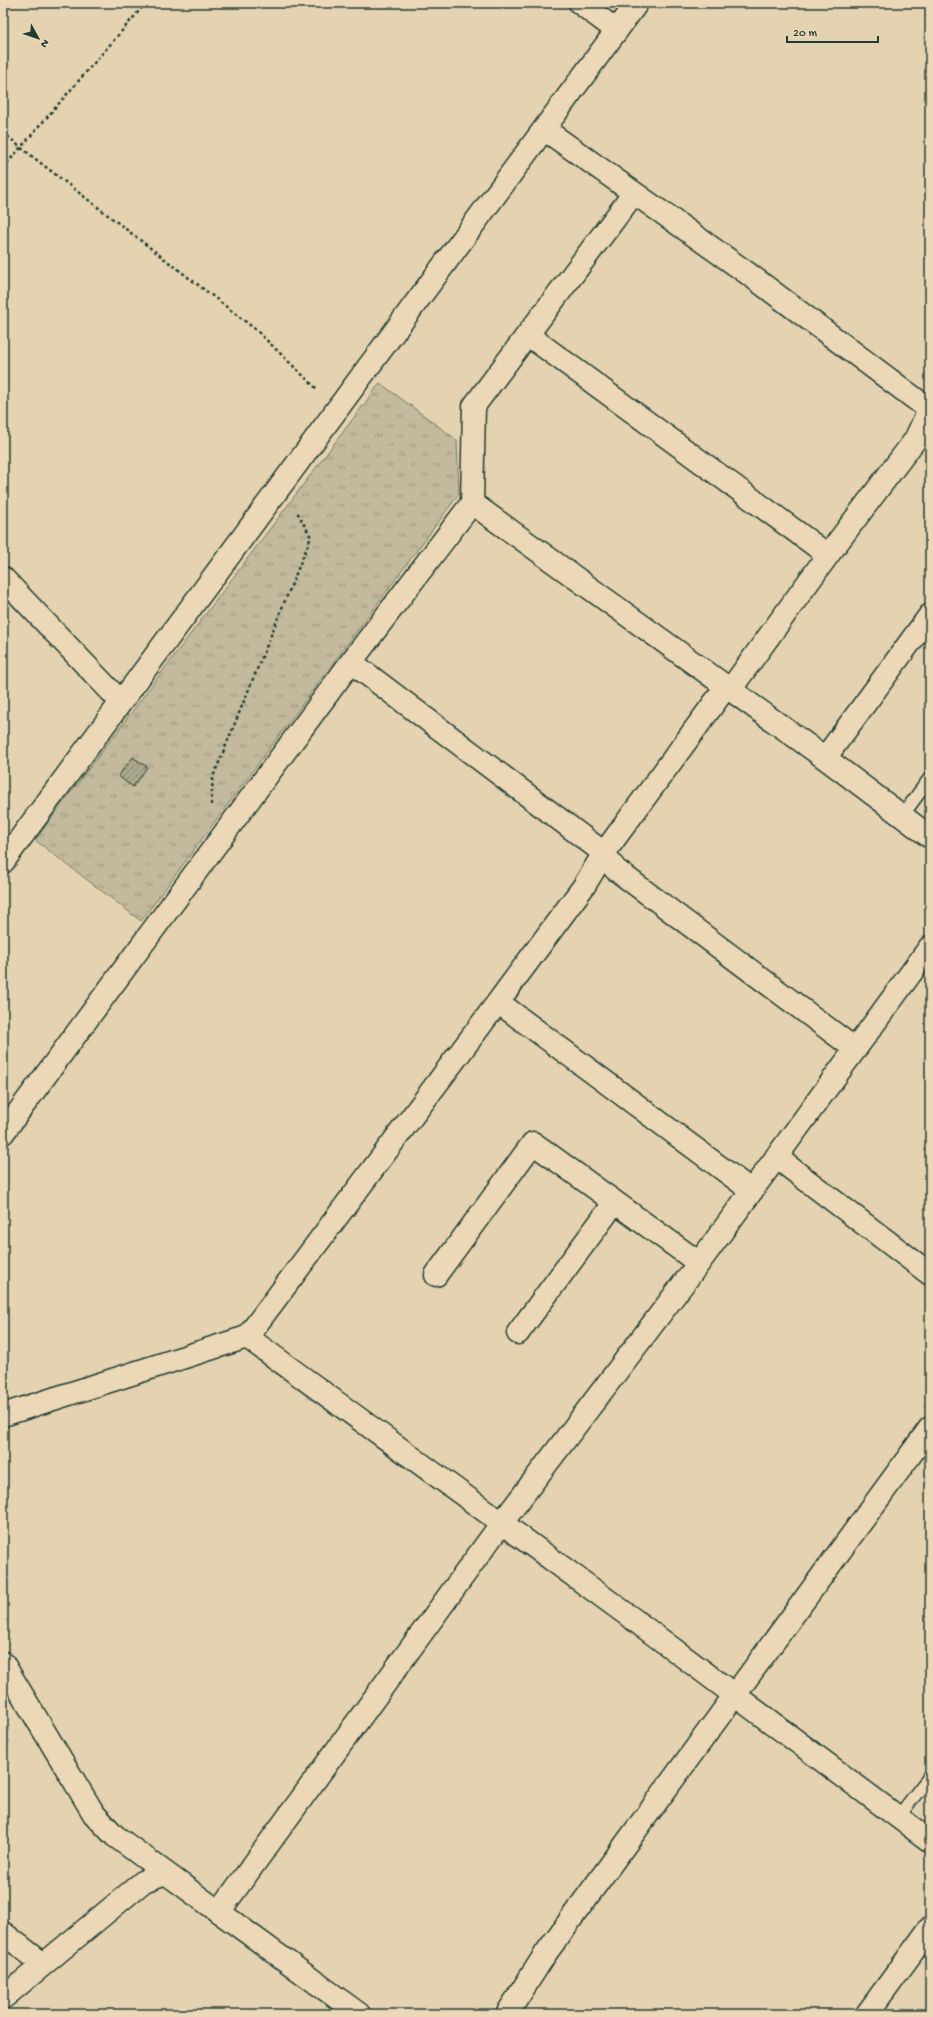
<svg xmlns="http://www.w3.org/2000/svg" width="933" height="2017" font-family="'Gochi Hand',sans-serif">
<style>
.grass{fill:url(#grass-tufts);stroke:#717b68}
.building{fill:url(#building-hatch);stroke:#1f3d34}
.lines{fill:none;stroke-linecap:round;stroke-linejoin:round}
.lane-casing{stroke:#1f3d34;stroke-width:15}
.street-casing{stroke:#1f3d34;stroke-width:25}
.secondary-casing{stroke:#1f3d34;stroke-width:25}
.path{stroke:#1f3d34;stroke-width:2.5;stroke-dasharray:3 3;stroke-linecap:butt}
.lane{stroke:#ecd8b6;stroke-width:12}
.street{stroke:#ecd8b6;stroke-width:22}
.secondary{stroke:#ecd8b6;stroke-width:22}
</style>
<defs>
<pattern id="grass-tufts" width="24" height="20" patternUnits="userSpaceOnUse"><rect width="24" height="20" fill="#c3b99c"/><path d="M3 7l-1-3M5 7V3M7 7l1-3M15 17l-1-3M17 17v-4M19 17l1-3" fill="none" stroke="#9e9880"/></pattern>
<pattern id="building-hatch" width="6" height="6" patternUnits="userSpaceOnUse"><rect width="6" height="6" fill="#ada88e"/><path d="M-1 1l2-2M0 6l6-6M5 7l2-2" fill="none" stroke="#8c8a75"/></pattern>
</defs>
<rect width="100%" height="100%" fill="#e4d2b1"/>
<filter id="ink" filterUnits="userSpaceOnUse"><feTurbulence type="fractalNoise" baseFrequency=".025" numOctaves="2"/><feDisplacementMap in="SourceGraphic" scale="8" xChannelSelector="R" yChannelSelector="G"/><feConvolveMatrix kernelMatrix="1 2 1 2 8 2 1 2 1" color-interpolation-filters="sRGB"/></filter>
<g filter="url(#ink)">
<path class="grass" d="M380,383l77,57 2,54 -318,427 -106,-81z"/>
<path class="building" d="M133,757l14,10 -14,20 -15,-11z"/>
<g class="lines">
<g class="lane-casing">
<path id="lane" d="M902,816l28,-38
M898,1817l32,-41"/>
</g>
<g class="street-casing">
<path id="street" d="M580,3l36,27
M544,129l206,146 180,135
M528,335l300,220
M472,503l353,255 105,79
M3,578l118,124
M351,662l253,191 11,16 240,180
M730,690l98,-135 87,-115 14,-30
M825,758l105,-143
M3,862l634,-859
M498,1002l254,189
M3,1133l348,-471 121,-159 2,-97 160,-213
M776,1157l154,117
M436,1275l97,-132 166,120
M518,1333l97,-131
M247,1337l382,279 301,225
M3,1415l244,-78 251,-335 86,-116 20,-33 122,-166
M219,1912l282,-388 198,-261 231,-316
M3,1933l40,31
M3,1998l141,-117 21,-8
M507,2014l39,-61 384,-525
M867,2014l63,-86"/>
</g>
<g class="secondary-casing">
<path id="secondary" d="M3,1663l91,151 21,22 244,178"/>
</g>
<path class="path" d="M3,132l17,15 235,182 63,61
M3,168l143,-165
M211,805l2,-28 98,-240 -15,-27"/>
<use href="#lane" class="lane"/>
<use href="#street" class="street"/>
<use href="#secondary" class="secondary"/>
</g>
</g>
<rect width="933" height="2017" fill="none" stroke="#ecd8b6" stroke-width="16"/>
<rect x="8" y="8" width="917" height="2001" fill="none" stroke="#1f3d34" stroke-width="1.5" filter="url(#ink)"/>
<g transform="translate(38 38) rotate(130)" stroke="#ecd8b6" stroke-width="3" paint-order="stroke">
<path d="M0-3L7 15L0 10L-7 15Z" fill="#1f3d34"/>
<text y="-6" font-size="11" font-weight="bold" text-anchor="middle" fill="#1f3d34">N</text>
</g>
<path d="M787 36v6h91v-6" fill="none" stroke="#1f3d34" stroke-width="2"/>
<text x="793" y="36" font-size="12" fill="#1f3d34" stroke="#ecd8b6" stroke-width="3" paint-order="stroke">20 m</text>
</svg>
